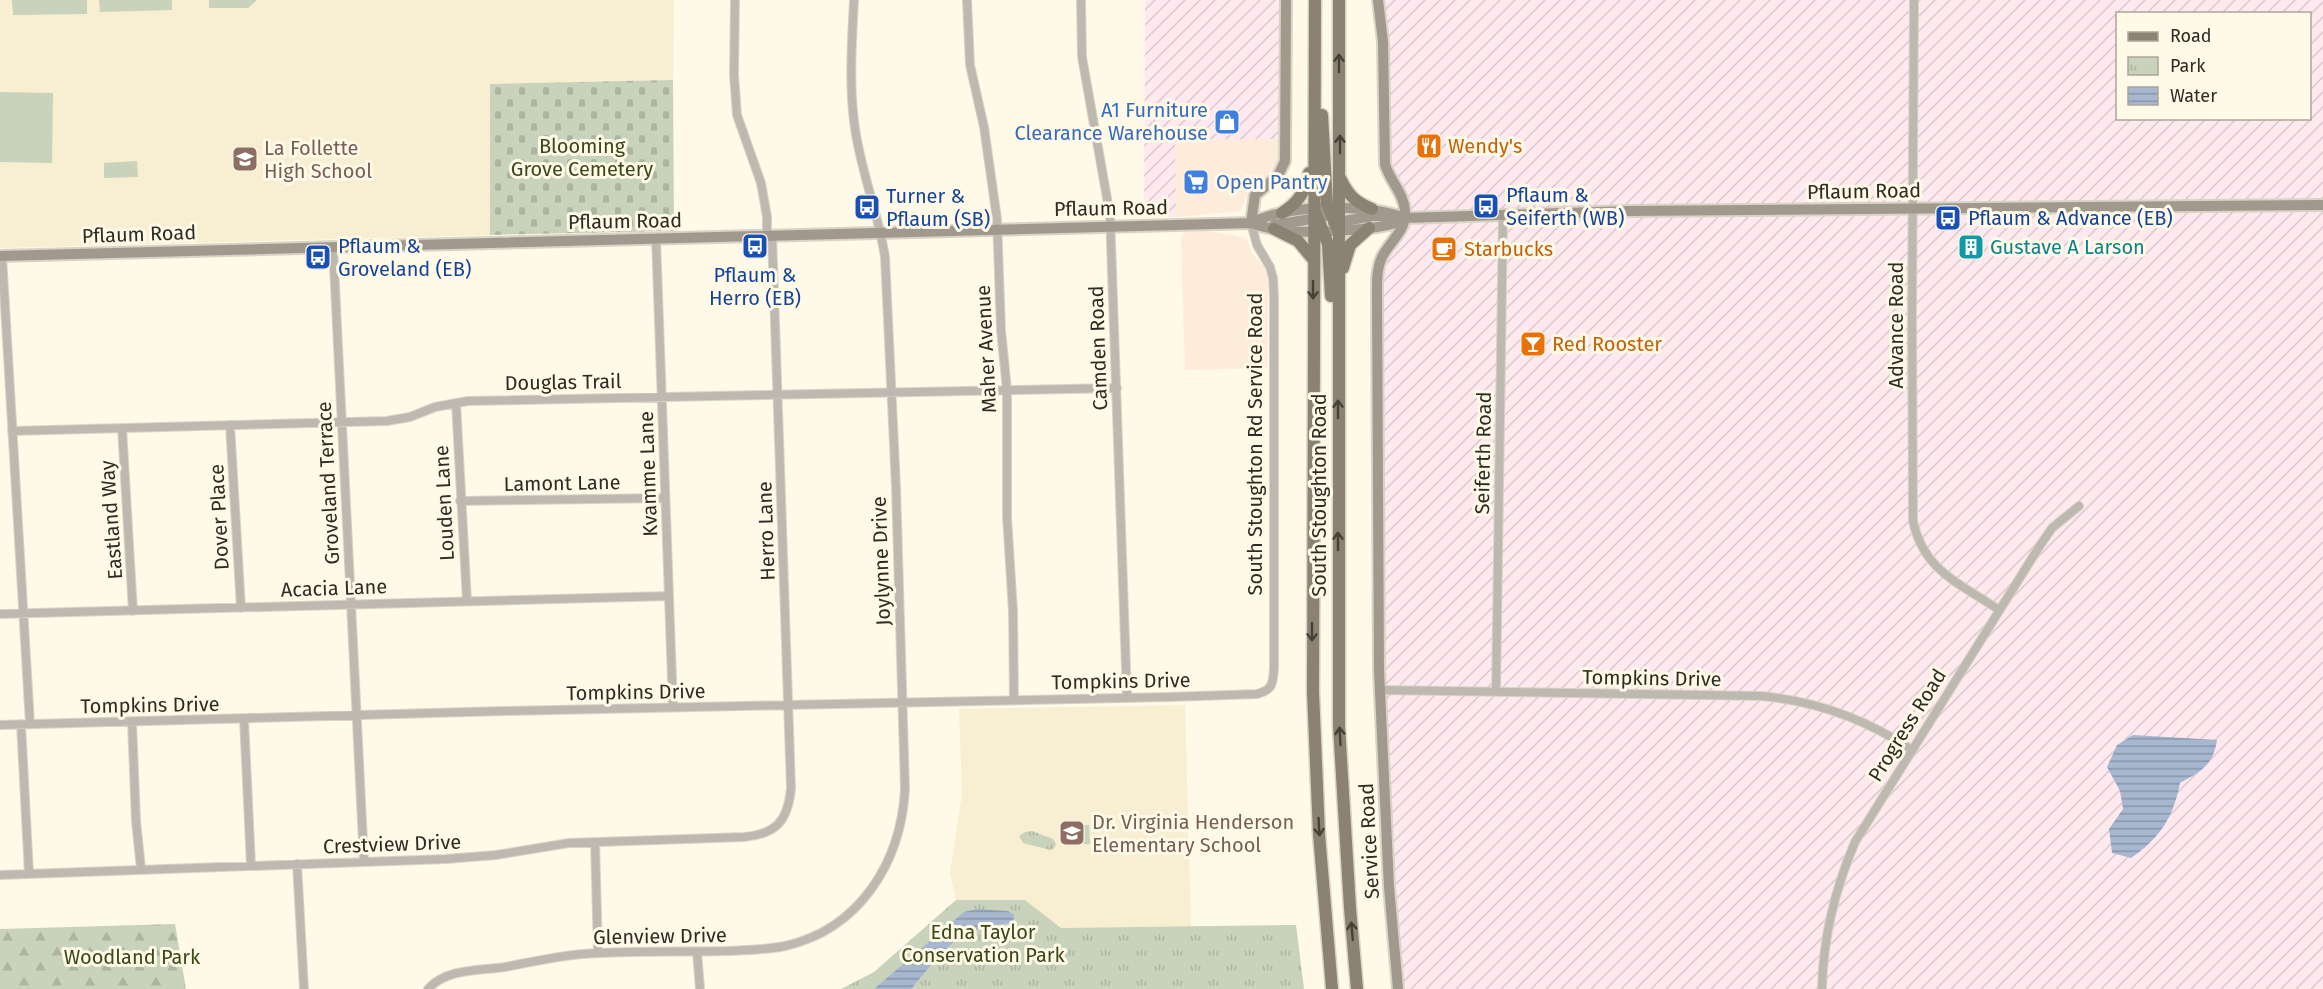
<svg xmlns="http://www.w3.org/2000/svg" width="2323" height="989" font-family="'Fira Sans',sans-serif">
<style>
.commercial{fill:#feecdb}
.industrial{fill:url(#industrial-furrows);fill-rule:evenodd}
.built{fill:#f8eed2}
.grass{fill:#c9d2bb}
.forest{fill:url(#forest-firs)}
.cemetery{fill:url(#cemetery-stones)}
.park{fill:url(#park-tufts)}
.water{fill:url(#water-rules)}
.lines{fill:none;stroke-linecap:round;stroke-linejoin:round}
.street-casing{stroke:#d9d4c5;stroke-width:10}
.secondary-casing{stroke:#d9d4c5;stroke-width:14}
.primary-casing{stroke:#d9d4c5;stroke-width:15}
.street{stroke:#beb9b0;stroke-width:8}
.secondary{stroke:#a1998d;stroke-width:10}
.primary{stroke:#8c8274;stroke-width:12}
.oneway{stroke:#454137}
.labels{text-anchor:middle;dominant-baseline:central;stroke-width:6;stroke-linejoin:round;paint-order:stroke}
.shop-label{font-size:20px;fill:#366cbe;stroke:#fff9e8;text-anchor:end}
.park-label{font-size:20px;fill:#3a4819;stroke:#fff9e8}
.food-label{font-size:20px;fill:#c56008;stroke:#fff9e8;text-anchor:start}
.education-label{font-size:20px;fill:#785e54;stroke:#fff9e8;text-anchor:start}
.street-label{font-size:20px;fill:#2d2b23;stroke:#fff9e8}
.transit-label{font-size:20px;fill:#164399;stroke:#fff9e8;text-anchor:start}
.culture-label{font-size:20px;fill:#0d838f;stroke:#fff9e8;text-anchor:start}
</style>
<defs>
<pattern id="industrial-furrows" width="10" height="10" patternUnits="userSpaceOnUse" patternTransform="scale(1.5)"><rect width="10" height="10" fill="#fee9ef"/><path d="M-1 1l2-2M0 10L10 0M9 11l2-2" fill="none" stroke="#dac8cd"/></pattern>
<pattern id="forest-firs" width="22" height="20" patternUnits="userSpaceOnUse" patternTransform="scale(1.5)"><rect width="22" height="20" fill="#c9d2bb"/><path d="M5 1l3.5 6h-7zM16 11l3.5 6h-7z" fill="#adb4a0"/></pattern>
<pattern id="cemetery-stones" width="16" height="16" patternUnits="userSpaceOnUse" patternTransform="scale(1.5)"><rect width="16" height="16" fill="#c9d2bb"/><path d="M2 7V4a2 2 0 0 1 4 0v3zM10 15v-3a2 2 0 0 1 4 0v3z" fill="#adb4a0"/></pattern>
<pattern id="park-tufts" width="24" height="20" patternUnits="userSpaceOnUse" patternTransform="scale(1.5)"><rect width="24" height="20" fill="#c9d2bb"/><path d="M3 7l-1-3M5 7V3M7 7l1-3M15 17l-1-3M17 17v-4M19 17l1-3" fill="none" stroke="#adb4a0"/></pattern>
<pattern id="water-rules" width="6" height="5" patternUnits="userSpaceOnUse" patternTransform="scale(1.5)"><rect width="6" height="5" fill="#a7b7d0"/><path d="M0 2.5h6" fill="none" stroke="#8895a8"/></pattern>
</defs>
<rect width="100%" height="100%" fill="#fff9e8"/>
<path class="commercial" d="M1281,139l-1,21 -5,12 -25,18 -10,21 -64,6 -2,-77z
M1209,231l37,7 6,15 14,17 2,17 -1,81 -82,2 -4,-133 5,-5z"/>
<path class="industrial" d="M1145,0h136v139l-106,1 1,77h-32z
M1378,0h945v989h-927l-12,-189 -7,-525 28,-55 -17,-44zM2118,14h192v104h-192z"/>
<path class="built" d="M0,0h674l-1,80 -183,4v151l-490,13z
M1185,705l6,222 -131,1 -35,-28h-69l-6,-27 12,-79 -3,-85z"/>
<path class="grass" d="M12,0h75v14l-74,1z
M99,0h73v10l-72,2z
M209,0h48l-9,8h-39z
M0,92l53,1 -1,70 -52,-1z
M137,161l1,16 -34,1v-15z"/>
<path class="forest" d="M175,924l11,65h-186v-60z"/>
<path class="cemetery" d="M673,80l1,151 -184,4v-151z"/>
<path class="park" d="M1089,825l1,19 -26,1 -1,-19z
M1032,831l21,8 3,5 -2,4 -4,2 -27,-7 -4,-7 6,-4z
M956,900h69l36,28 235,-3 8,64h-463l33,-17z"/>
<path class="water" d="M2133,735l84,5c-4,26 -16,31 -37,43 -7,35 -20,55 -49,75l-19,-5 -3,-24 14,-20 -3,-18 -13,-24 10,-22z
M977,909l31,2 6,4 -1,8c-57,4 -68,26 -102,66h-37l90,-77z"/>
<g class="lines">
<g class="street-casing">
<path id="street" d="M735,0l-1,75 3,40 24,68 6,34v19
M967,0l3,65 14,62 13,92 4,111 6,60v127l6,94 1,89
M1081,0l1,57 28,158 17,482
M1914,0l-2,314 1,207c11,51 47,62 86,89
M656,239l17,468
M333,247l31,614
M2,256l28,468
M456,403l11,198
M230,425l11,183
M122,428l11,183
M12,431l375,-10 23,-4 25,-10 33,-6 649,-13
M460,501l205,-3
M0,614l669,-18
M1381,690l380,6c55,5 105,23 151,54
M1496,692l7,-477
M244,719l7,146
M132,722l4,99 5,48
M21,724l8,150
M0,725l503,-14 666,-14 88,-3c16,-4 16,-11 17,-26v-371l-1,-19 -3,-11 -13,-22 -6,-22
M595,842l3,111
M297,864l7,125
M0,875l446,-16 50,-4 73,-12 175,-6c33,-3 44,-17 47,-49l-19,-552
M697,952l3,37
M428,989c19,-21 51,-18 77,-22 31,-6 62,-13 94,-14 42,-2 85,-1 127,-2 19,-1 40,-1 59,-5 75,-17 116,-84 120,-157l-9,-302 -11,-230c-7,-46 -26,-90 -31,-136 -5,-40 -2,-81 0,-121
M1822,989c1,-52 13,-100 33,-147l184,-295 13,-19 27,-22"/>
</g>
<g class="secondary-casing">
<path id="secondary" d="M1378,0l5,42 2,122c4,16 19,29 20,47 2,19 -15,30 -23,46 -6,13 -5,28 -5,42l2,371 10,217 9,102
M1251,223c39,-19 114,-20 154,-5l223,-7 695,-6
M1251,223l4,-28 23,-19 7,-15 1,-161
M1333,223l40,-7h13
M1274,225l50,-8 13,-6
M0,256l1251,-33c12,4 24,7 36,8 22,2 104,0 118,-13"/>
</g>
<g class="primary-casing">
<path id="primary" d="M1315,0l-2,692 6,142 13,155
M1339,0v726l11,182 7,81
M1322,115l5,89 11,26
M1340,178c8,17 15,24 32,31
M1282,213c17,-11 23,-21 27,-40
M1316,214l12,30 3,52
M1274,229l24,12 15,18
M1343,268l7,-23 19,-17"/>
</g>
<use href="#street" class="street"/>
<use href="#secondary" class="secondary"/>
<use href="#primary" class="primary"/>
</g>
<defs><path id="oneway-shaft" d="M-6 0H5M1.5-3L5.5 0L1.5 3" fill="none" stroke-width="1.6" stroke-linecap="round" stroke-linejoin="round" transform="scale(1.5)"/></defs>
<g class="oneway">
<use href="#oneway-shaft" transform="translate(1339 63) rotate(-90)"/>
<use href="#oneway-shaft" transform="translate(1340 144) rotate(-90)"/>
<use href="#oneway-shaft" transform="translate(1313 290) rotate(90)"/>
<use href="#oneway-shaft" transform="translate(1338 409) rotate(-90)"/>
<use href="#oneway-shaft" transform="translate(1338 541) rotate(-90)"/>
<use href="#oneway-shaft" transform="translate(1312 632) rotate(90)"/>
<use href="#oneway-shaft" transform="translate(1340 736) rotate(-93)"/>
<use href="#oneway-shaft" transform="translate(1319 827) rotate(87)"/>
<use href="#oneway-shaft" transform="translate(1352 931) rotate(-95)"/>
</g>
<defs>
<g id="shop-square" transform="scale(1.35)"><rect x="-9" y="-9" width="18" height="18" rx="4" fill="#3f7fe0" stroke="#fff9e8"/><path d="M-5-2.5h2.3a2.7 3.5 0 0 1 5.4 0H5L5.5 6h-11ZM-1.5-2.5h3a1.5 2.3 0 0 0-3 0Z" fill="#fff"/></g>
<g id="restaurant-square" transform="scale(1.35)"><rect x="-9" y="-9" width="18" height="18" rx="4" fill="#e8710a" stroke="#fff9e8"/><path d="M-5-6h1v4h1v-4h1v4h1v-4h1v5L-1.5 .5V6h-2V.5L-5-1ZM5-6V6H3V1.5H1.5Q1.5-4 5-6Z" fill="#fff"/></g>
<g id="school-square" transform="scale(1.35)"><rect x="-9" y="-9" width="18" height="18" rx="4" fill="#8d6e63" stroke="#fff9e8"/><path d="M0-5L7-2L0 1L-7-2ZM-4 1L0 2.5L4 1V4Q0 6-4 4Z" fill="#fff"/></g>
<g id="supermarket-square" transform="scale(1.35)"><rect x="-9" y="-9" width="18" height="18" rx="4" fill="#3f7fe0" stroke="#fff9e8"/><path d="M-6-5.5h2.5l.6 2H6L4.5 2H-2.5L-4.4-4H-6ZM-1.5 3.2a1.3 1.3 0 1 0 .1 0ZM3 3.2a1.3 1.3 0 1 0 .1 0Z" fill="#fff"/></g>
<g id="bus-square" transform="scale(1.35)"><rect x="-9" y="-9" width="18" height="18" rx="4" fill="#1a4fb4" stroke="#fff9e8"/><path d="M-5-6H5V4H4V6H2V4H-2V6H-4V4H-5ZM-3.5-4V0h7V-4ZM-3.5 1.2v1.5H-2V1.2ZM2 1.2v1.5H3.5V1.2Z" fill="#fff"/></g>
<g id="building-square" transform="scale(1.35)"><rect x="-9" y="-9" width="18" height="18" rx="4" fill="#0f9aa8" stroke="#fff9e8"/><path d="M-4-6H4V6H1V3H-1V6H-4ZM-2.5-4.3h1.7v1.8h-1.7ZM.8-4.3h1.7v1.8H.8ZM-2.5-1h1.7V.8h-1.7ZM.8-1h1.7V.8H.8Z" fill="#fff"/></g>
<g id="cafe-square" transform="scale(1.35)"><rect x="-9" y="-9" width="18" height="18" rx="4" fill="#e8710a" stroke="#fff9e8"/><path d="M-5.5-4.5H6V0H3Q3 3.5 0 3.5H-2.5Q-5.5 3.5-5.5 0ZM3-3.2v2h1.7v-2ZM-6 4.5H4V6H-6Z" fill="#fff"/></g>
<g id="bar-square" transform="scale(1.35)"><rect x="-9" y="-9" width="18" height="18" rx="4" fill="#e8710a" stroke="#fff9e8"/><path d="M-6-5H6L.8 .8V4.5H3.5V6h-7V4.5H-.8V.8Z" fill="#fff"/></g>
</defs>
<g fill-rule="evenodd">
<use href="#shop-square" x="1227" y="122"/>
<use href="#restaurant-square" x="1429" y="146"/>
<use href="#school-square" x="245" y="159"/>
<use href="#supermarket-square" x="1196" y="182"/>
<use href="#bus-square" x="1486" y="206"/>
<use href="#bus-square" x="867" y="207"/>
<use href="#bus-square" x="1948" y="218"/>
<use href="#bus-square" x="755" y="246"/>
<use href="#building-square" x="1971" y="247"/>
<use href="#cafe-square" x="1444" y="249"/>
<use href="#bus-square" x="318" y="257"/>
<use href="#bar-square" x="1533" y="344"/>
<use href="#school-square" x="1072" y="833"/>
</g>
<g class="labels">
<g class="shop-label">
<text x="1208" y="110">A1 Furniture<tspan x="1208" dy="23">Clearance Warehouse</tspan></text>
<text x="1216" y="182" text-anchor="start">Open Pantry</text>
</g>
<g class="park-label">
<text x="582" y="146">Blooming<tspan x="582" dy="23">Grove Cemetery</tspan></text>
<text x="983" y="932">Edna Taylor<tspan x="983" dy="23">Conservation Park</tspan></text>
<text x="132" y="957">Woodland Park</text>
</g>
<g class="food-label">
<text x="1448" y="146">Wendy's</text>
<text x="1464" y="249">Starbucks</text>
<text x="1552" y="344">Red Rooster</text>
</g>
<g class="education-label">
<text x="264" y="148">La Follette<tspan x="264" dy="23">High School</tspan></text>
<text x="1092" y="822">Dr. Virginia Henderson<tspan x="1092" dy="23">Elementary School</tspan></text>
</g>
<g class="street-label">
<text transform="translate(1864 191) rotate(-1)">Pflaum Road</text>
<text transform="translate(1111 208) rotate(-1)">Pflaum Road</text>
<text transform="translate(625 221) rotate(-1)">Pflaum Road</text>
<text transform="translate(139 234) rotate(-2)">Pflaum Road</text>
<text transform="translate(1896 325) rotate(-90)">Advance Road</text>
<text transform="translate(1098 348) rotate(-92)">Camden Road</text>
<text transform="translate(986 349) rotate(-93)">Maher Avenue</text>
<text transform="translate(563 382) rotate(-1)">Douglas Trail</text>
<text transform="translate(1255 444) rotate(-90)">South Stoughton Rd Service Road</text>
<text transform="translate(1483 453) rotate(-89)">Seiferth Road</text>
<text transform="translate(648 474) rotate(-92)">Kvamme Lane</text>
<text transform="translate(328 483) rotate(-93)">Groveland Terrace</text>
<text transform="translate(562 483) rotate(-1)">Lamont Lane</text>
<text transform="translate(1319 495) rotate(-90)">South Stoughton Road</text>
<text transform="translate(444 503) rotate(-93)">Louden Lane</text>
<text transform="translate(219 517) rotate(-93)">Dover Place</text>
<text transform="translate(111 520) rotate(-94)">Eastland Way</text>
<text transform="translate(766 531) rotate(-92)">Herro Lane</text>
<text transform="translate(881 561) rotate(-92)">Joylynne Drive</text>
<text transform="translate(334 588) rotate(-2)">Acacia Lane</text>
<text transform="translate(1652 678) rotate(1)">Tompkins Drive</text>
<text transform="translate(1121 681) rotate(-1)">Tompkins Drive</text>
<text transform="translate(636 692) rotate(-1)">Tompkins Drive</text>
<text transform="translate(150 705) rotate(-1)">Tompkins Drive</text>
<text transform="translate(1907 725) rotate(-58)">Progress Road</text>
<text transform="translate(1369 841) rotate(-93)">Service Road</text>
<text transform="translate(392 844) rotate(-2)">Crestview Drive</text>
<text transform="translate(660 936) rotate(-1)">Glenview Drive</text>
</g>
<g class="transit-label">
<text x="1506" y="195">Pflaum &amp;<tspan x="1506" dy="23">Seiferth (WB)</tspan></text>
<text x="886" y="196">Turner &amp;<tspan x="886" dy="23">Pflaum (SB)</tspan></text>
<text x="1968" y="218">Pflaum &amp; Advance (EB)</text>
<text x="338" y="246">Pflaum &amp;<tspan x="338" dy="23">Groveland (EB)</tspan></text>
<text x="755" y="275" text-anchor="middle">Pflaum &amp;<tspan x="755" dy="23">Herro (EB)</tspan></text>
</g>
<g class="culture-label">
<text x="1990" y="247">Gustave A Larson</text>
</g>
</g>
<rect x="2116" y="12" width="195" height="108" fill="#fff9e8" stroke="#aba799" stroke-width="1.5"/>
<rect x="2128" y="32" width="30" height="9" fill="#8c8274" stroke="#aba799" stroke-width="1.5"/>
<text x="2170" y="42" font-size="18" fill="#2d2b23">Road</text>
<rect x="2128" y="57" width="30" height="18" fill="url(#park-tufts)" stroke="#aba799" stroke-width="1.5"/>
<text x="2170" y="72" font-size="18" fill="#2d2b23">Park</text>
<rect x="2128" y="87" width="30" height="18" fill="url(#water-rules)" stroke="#aba799" stroke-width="1.5"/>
<text x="2170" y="102" font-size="18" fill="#2d2b23">Water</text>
</svg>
